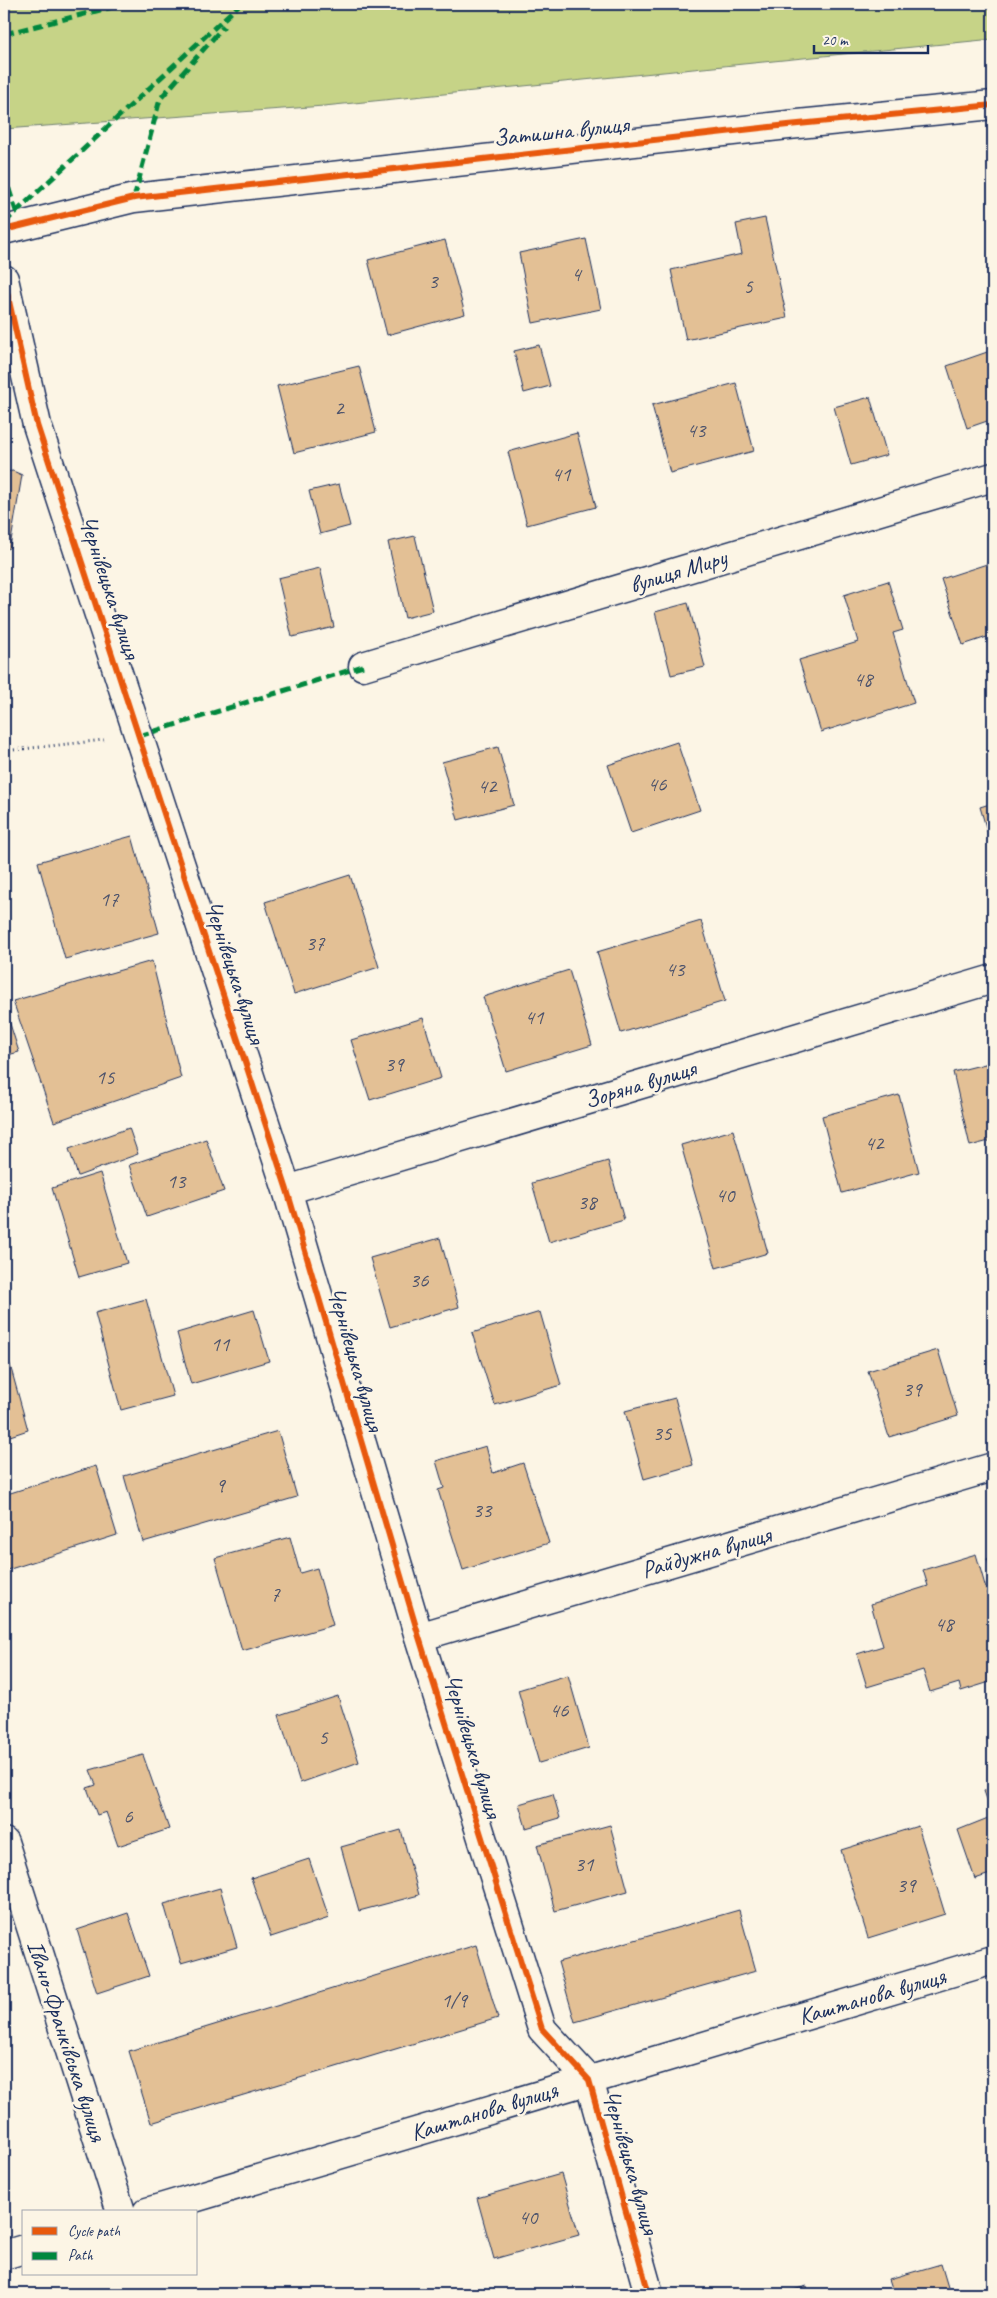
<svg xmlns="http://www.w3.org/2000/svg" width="997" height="2298" font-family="Caveat,sans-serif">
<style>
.green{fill:#c6d387;stroke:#708172}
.building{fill:#e3c095;stroke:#1b2f5e}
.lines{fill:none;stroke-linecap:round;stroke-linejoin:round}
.street-casing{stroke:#1b2f5e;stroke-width:31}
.path{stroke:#1b2f5e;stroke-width:3;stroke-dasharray:1 4;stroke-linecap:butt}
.street{stroke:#fcf5e5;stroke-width:28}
.quiet{stroke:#00873e;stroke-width:5;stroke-dasharray:10 5;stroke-linecap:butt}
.cycleway-casing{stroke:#fcf5e5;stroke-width:9}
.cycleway{stroke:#e8590c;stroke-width:6}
.labels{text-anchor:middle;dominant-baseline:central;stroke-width:5;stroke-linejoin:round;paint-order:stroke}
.number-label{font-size:21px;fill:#4d536c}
.street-label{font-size:24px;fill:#1b2f5e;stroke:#fcf5e5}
</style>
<rect width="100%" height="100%" fill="#fcf5e5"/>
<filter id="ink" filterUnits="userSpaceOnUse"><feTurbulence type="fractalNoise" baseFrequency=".02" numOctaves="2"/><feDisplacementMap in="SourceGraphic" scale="10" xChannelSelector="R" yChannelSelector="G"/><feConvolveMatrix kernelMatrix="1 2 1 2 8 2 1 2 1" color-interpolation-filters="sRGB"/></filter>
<g filter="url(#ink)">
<path class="green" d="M4,4h989v35l-669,67 -320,23z"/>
<path class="building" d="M765,218l22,100 -101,22 -15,-70 71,-16 -6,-30z
M586,239l15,70 -68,14 -14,-70z
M445,240l20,74 -78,21 -19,-75z
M539,345l11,41 -26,7 -10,-42z
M993,350v69l-26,9 -20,-62z
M359,366l17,66 -82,21 -17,-67z
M736,383l18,68 -84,22 -18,-68z
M870,397l17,58 -36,10 -17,-58z
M577,433l19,74 -69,18 -19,-73z
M13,471l9,4 -12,72 -6,5v-80z
M339,484l11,42 -30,8 -11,-43z
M415,536l18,75 -28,7 -17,-76z
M993,562v73l-30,10 -22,-66z
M320,568l14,59 -42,10 -14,-59z
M888,581l15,49 -10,3 21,70 -93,29 -22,-72 59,-18 -14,-47z
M688,603l17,64 -34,8 -16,-63z
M677,742l23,68 -69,23 -23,-68z
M498,747l16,58 -56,15 -16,-58z
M993,803v48l-13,-44z
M132,836l27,97 -94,26 -27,-97z
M350,875l29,92 -85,27 -29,-92z
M701,921l24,80 -104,32 -24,-81z
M152,961l29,117 -127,44 -41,-121z
M569,970l23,75 -86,26 -23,-74z
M4,1005l15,47 -15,4z
M423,1018l18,60 -71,22 -19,-60z
M993,1062v78l-23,6 -17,-74z
M899,1095l20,77 -77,21 -20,-77z
M129,1128l9,26 -60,22 -9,-27z
M733,1130l35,123 -52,15 -35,-123z
M206,1139l18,52 -77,26 -18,-52z
M608,1161l16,59 -75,22 -17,-59z
M100,1173l27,90 -48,14 -27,-89z
M440,1238l19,69 -69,20 -20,-69z
M4,1241l3,5v11l-3,8z
M146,1299l27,97 -52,14 -26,-97z
M254,1310l15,51 -78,23 -14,-51z
M540,1312l21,73 -66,20 -23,-72z
M4,1343l24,87 -24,8z
M938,1350l20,66 -69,21 -21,-66z
M675,1398l18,67 -49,14 -19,-68z
M278,1431l19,66 -154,45 -19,-66z
M486,1446l7,27 30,-10 26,80 -86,27 -25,-80 6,-2 -8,-27z
M96,1466l21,69 -113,36v-76z
M290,1537l10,36 17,-5 16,57 -91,26 -27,-93z
M976,1554l17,59v68l-32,10 -2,-8 -29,9 -7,-22 -56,17 -10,-33 26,-8 -12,-42 57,-18 -5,-16z
M993,1556v17l-6,-14z
M568,1675l21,73 -50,15 -21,-73z
M338,1696l21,66 -59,21 -21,-68z
M143,1755l26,74 -51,17 -12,-34 -9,3 -10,-27 9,-3 -6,-15z
M993,1787v29l-9,-25z
M553,1794l7,24 -34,10 -7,-24z
M993,1816v57l-18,6 -17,-49z
M610,1825l18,66 -73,20 -18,-66z
M918,1826l27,88 -77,24 -27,-88z
M401,1830l18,65 -60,16 -18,-64z
M309,1859l20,59 -58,19 -20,-59z
M220,1888l17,59 -56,16 -17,-59z
M739,1910l17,61 -181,51 -17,-60z
M128,1913l21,63 -52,17 -20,-63z
M476,1945l22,73 -347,105 -22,-72z
M561,2174l18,61 -85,24 -17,-61z
M941,2264l9,30h-56l-5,-15z
M807,2286l2,8h-30z"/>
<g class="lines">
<g class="street-casing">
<path id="street" d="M4,230l130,-32 654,-73 205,-20
M4,279l33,146 250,765 132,447 123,392 47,51 60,214
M363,666l630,-189
M287,1190l706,-211
M419,1637l574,-170
M4,1842l117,370
M147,2212l846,-252
M4,2255l20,-6"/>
</g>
<path class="path" d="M4,751l100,-11"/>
<use href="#street" class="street"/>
<path class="quiet" d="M4,34l121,-30
M4,174l12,37
M134,198l26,-99 64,-73
M4,223l236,-219
M139,736l224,-70"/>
<g class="cycleway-casing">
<path id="cycleway" d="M4,230l130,-32 654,-73 205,-20
M4,279l33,146 250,765 132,447 123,392 47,51 60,214"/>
</g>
<use href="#cycleway" class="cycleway"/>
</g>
</g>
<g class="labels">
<g class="number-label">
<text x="576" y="274">4</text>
<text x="433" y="281">3</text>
<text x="748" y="286">5</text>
<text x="339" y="408">2</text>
<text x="696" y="430">43</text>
<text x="561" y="474">41</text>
<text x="863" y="679">48</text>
<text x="657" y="784">46</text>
<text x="487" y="786">42</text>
<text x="109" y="899">17</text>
<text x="315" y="943">37</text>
<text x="675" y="969">43</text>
<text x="534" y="1017">41</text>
<text x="394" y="1064">39</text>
<text x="105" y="1077">15</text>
<text x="874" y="1143">42</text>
<text x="176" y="1181">13</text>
<text x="725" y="1195">40</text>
<text x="587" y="1202">38</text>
<text x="419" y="1280">36</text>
<text x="220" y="1344">11</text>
<text x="912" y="1389">39</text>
<text x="662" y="1433">35</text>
<text x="220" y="1485">9</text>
<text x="482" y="1510">33</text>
<text x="275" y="1594">7</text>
<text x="944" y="1624">48</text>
<text x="559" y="1710">46</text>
<text x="323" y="1737">5</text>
<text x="128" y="1816">6</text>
<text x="584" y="1864">31</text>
<text x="906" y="1885">39</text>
<text x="454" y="2000">1/9</text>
<text x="528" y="2217">40</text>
</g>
<g class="street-label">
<text transform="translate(561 131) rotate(-6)">Затишна вулиця</text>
<text transform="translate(678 571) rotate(-17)">вулиця Миру</text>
<text transform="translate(110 587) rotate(72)">Чернівецька вулиця</text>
<text transform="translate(235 972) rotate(72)">Чернівецька вулиця</text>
<text transform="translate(640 1084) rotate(-17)">Зоряна вулиця</text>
<text transform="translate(356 1359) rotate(74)">Чернівецька вулиця</text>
<text transform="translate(706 1552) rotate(-16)">Райдужна вулиця</text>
<text transform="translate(473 1746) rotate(73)">Чернівецька вулиця</text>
<text transform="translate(872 1996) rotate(-16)">Каштанова вулиця</text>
<text transform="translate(67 2041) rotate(72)">Івано-Франківська вулиця</text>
<text transform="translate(484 2111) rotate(-17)">Каштанова вулиця</text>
<text transform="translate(631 2162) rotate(74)">Чернівецька вулиця</text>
</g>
</g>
<rect width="997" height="2298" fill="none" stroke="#fcf5e5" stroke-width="20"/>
<rect x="10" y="10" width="977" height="2278" fill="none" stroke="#1b2f5e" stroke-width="2" filter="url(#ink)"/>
<rect x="22" y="2210" width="175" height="65" fill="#fcf5e5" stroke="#a2a6af"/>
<rect x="32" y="2227" width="25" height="8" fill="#e8590c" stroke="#a2a6af"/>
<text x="68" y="2236" font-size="15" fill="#1b2f5e">Cycle path</text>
<rect x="32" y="2252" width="25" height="8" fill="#00873e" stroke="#a2a6af"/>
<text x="68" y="2260" font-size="15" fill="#1b2f5e">Path</text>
<path d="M814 45v8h114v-8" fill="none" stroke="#1b2f5e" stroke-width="2.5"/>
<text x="822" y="45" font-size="15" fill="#1b2f5e" stroke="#fcf5e5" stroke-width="4" paint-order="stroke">20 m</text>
</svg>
